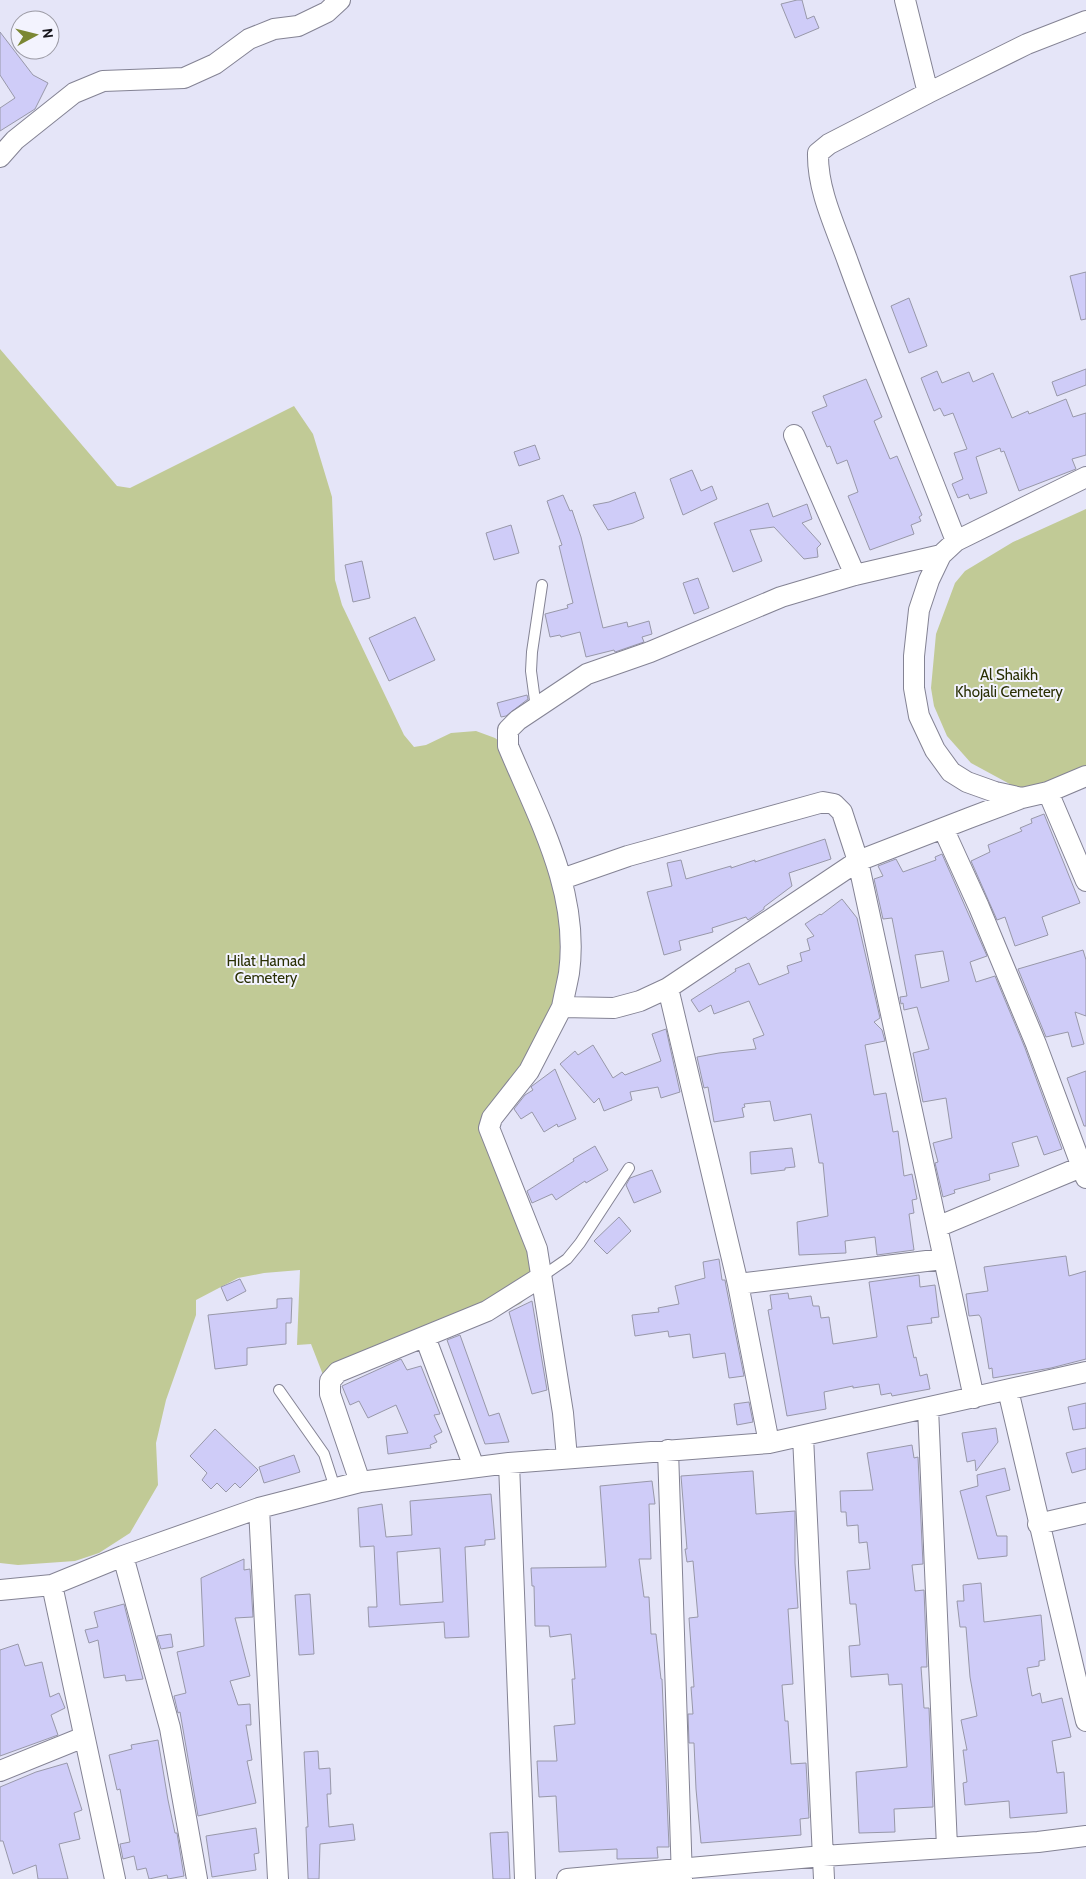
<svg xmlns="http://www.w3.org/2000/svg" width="1086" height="1879" font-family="Cabin,sans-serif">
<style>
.green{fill:#c1ca96}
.building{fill:#cfccf8;stroke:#9898a9;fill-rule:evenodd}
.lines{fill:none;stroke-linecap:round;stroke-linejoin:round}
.service-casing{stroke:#848394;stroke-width:12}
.minor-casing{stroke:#848394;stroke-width:22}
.service{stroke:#fff;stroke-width:10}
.minor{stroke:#fff;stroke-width:20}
.labels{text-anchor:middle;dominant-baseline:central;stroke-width:4;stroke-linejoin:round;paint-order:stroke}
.park-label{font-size:15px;fill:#2a3004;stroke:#f3f3fe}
</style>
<rect width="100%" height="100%" fill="#e5e5f8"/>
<path class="green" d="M0,349l117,137 13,2 164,-82 19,28 19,63 3,83 7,25 62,130 10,12 12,-2 25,-12 25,-2 19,7 16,12 56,137 2,106 -88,134 56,140 -7,28 -10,9 -70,31 -125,45 -14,-36 -14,1 3,-75 -36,3 -26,5 -42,22v15l-30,85 -10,43 2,42 -28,48 -31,20 -24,8 -57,4 -18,-2z
M1086,509v262l-47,19 -20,-1 -48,-26 -24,-27 -13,-30 -3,-18 5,-54 19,-51 10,-12 48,-29z"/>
<path class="building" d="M797,0h5l5,19 7,-3 5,12 -24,10 -14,-34z
M0,32l33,43 15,8 -13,26 -35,22v-23l15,-10 -15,-23z
M1086,272v47l-5,1 -11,-44z
M909,298l18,48 -18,7 -18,-47z
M1086,369v16l-29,11 -5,-14z
M937,371l5,12 27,-11 4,10 20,-9 19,45 16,-7 1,3 37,-15 7,18 13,-4v42l-14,4 4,10 -57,22 -15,-40 -3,1 -1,-4 -24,9 11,36 -17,6 -2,-5 -10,4 -6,-14 11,-5 -9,-26 13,-4 -14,-36 -9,3 -4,-8 -6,3 -13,-33z
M866,379l16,38 -8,4 16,38 7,-3 25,59 -3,2 2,4 -10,4 3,9 -44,16 -22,-54 10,-4 -11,-32 -10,4 -7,-18 -3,1 -15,-35 15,-6 -4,-10z
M535,445l5,14 -21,7 -5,-14z
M692,470l9,21 11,-5 5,13 -34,16 -13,-36z
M635,492l9,26 -11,5 -25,7 -15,-25 16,-3z
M563,495l7,16 2,-1 9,27 22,91 24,-6 1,5 21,-6 3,13 -10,3 2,5 -29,10 -1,-2 -28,7 -6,-25 -19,5 -1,-2 -10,2 -5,-23 23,-6 -1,-3 6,-2 -14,-57 3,-1 -15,-44z
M768,503l5,14 34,-13 5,15 -10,4 19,21 -4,4 1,9 -14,2 -30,-32 -24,3 12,31 -29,11 -19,-49z
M511,525l8,28 -25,7 -8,-27z
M362,561l8,37 -17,4 -8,-37z
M698,578l11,30 -15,6 -11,-31z
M415,617l20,43 -46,21 -20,-43z
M527,695l1,4 -22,17 -5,1 -4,-14z
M1044,814l36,89 -38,14 6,18 -33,11 -10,-29 -8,3 -26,-59 19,-9 -2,-7 34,-14 -2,-3 12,-5 -1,-4z
M825,839l6,20 -42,14 3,13 -28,21v2l-16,11 -2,-3 -34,11 1,4 -34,9 2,9 -17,5 -17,-63 25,-6 -5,-23 14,-3 5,19 45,-13v2l24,-8v2z
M942,854l45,102 -17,6 6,20 19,-6 30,72 37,101 -18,6 -7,-19 -25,7 7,23 -30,8 1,6 -36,10 1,3 -12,4 -8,-34 3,-1 -5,-19 19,-5 -6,-40 -23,4 -10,-49 16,-4 -12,-42 -13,3 -1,-7 -2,1 -1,-7 7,-1 -15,-78 -9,1 -9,-40 9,-3 -5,-10 18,-7 7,13 33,-12 -1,-3zM943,951l6,30 -28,7 -6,-33z
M842,899l15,19 23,100 -6,4 8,8 3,11 -20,4 9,50 12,-2 7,39 5,-1 6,45 8,-2 5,25 -5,1 2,13 -5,1 5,36 -37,5 -2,-18 -30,4 1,12 -47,2 -2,-33 31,-6 -5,-53h-4l-8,-49 -37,7 -4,-20 -26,3 1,3 -3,1 2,9 -30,5 -6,-35 -4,1 -7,-31 22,-4 37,-4 -3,-10 11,-4 -15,-34 -35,13 -3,-9 -12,7 -8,-12 45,-29 -1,-2 14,-6 10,22 30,-12 -2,-7 15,-5 -2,-8 10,-3 -3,-11 7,-3 -9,-12 15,-10 1,1z
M1083,950l3,10v56l-11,-4 9,32 -12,3 -4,-15 -22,5 -28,-68z
M666,1029l14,63 -19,6 -3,-11 -28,5 2,8 -28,11 -5,-13 -5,5 -34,-39 15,-13 3,4 15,-10 20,33 9,-6 3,3 36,-14 -9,-27z
M555,1069l21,50 -18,8 -1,-3 -13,8 -12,-20 -11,7 -7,-10 11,-14 8,-5 -2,-3 1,-1z
M1086,1071v55h-2l-17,-48z
M595,1146l13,24 -22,13 -1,-2 -29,19 -4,-6 -20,9 -5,-12 47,-30 -1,-2z
M792,1148l3,19 -10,1v2l-34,4 -1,-22z
M652,1170l9,22 -27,11 -8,-18 4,-7z
M619,1217l12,14 -24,23 -13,-13z
M1066,1256l3,20 17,-5v88l-35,9 -58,10 -1,-10 -3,1 -8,-51 -2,-3 -10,1 -3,-22 22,-3 -4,-24z
M719,1259l3,21h3l1,6 18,90 -15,2 -4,-25 -32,5 -3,-24 -21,3 -1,-6 -33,5 -3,-21 27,-3 -1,-4 21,-4 -4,-18 30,-8 -2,-16z
M919,1275l1,12 15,-2 4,32 -8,1 1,5 -25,3 7,32 2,-1 4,19 7,-2 3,15 -38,7 -1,-3 -10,2 -2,-11 -26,4v-2l-29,6 2,17 -39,7 -19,-106 4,-1 -2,-14 18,-2 1,6 22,-3 2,10h6l2,12 8,-1 4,27 44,-7 -8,-55z
M240,1279l6,12 -19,10 -6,-14z
M292,1298l-1,25h-5v21l-39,4v17l-32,4 -7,-54 69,-7v-9z
M532,1301l15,89 -15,4 -23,-82z
M460,1335l29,81 10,-3 10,29 -24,2 -38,-104z
M401,1359l6,11 14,-4 19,48 -6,1 8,17 -8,4 3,6 -7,3 1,3 -43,6 -2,-18 22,-3 -12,-28 -28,13 -9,-17 -9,4 -8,-19z
M749,1402l4,20 -16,3 -3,-21z
M1086,1403v25l-13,2 -5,-23z
M996,1428l2,14 -22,29 -1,-11 -8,2 -5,-29z
M215,1429l43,41 -18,18 -5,-5 -9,9 -9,-9 -6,6 -9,-9 5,-7 -17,-17z
M912,1445l2,13 4,-1 5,107 -11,1 3,26 9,-1 3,77h-6l3,41h5l4,99 -39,2 1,23 -36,1 -3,-61 51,-5 -5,-83 -13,1 -1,-11 -37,3 -2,-31 11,-1 -4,-41h-6l-3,-33 23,-2 -3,-27 -8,1 -1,-18 -11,1 -1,-14h-5l-1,-21 33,-1 -6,-37z
M1086,1448v21l-14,4 -6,-20z
M294,1455l6,17 -36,11 -5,-16z
M1005,1468l5,22 -24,6 11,40h10v20l-29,3 -18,-68 18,-5 -1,-11z
M753,1471l3,43 39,-3v52l3,45 -10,1 5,75 -11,1 3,36h3l3,43 15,-1 3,55 -9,1 1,16 -100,8 -5,-54 -2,-46h-5l-1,-29h5l-2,-27h3l-5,-69 9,-1 -5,-56 -6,1 -2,-13h2l-6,-73z
M652,1481l3,23h-6l2,55h-12l5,38h5l2,37h5l5,45h1l7,168h-12l1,11 -41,1v-10l-58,3 -3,-56 -17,1 -2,-36h20l-3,-35 21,-2 -3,-45h3l-4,-45 -21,3 -1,-11h-14l-1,-40h-2l-1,-18 75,-1 -6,-81z
M491,1494l4,45 -10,1v5l-20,2 4,90 -24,1 -1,-16 -75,5 -1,-20h9l-3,-61 -14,1 -2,-39 24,-4 4,33 26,-2 -2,-34zM440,1548l3,54 -43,3 -3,-53z
M244,1559v11l6,-1 3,48 -18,1 15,58 -20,5 8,24 12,-1 1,21h-5l6,35 -5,1 9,42 -58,13 -18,-104 -2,1 -4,-17 12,-3 -9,-41 27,-6 -3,-68z
M981,1583l3,39 57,-7 4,45 -6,1v5l-12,2 5,28 8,-3 2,10 20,-5 9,39 -19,4 5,32 7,-1 3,41 -57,5 -1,-17 -44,4 -2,-22 4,-1 -4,-32h4l-6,-30 16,-4 -7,-39 -4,-50h-6l-3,-26h7l-1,-16z
M310,1594l4,60 -15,1 -4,-60z
M124,1604l19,75 -17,2 -1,-6 -21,3 -6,-38 -9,3 -4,-13 13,-3 -4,-15z
M171,1634l2,13 -12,2 -4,-13z
M18,1644l7,22 17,-4 8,35 9,-4 6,15 -14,7 7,20 -58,21v-106z
M158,1740l10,60 7,33h2l7,43 -16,3 -1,-4 -18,4 -3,-11 -9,2 -3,-14 -11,3 -3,-15 10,-2 -10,-53 -3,1 -8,-35 23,-6 -1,-4z
M318,1751l1,18 11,-1 1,26h-4l2,33 24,-3 2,16 -35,4 -1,35h-11l-2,-52h2l-4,-75z
M67,1763l15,47 -8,3 6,26 -21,5 9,35h-30l-2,-14 -23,9 -10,-33h-3v-54l36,-15z
M256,1828l3,25 -5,1 2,16 -44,7 -6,-41z
M508,1832l2,47h-17l-3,-46z"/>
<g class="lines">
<g class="service-casing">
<path id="service" d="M536,708l-5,-37 1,-19 10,-67
M541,1277l26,-18 13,-16 49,-75
M279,1390l45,64 11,34"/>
</g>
<g class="minor-casing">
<path id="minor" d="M905,0l23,93 99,-49 59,-23
M928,93l-99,51 -11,9c-1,37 18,75 30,109 34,94 72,186 108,279
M0,157l15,-17 59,-47 29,-12 81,-3 31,-14 34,-25 25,-10 24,-3 29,-14 13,-12
M794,435l61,140
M1048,792l38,89
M1022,798l-27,-6 -28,-10 -16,-10 -16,-22 -16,-34 -5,-28v-32l5,-46 10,-30 12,-25 15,-14 130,-64
M943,828l36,79 57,137 50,134
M562,879l66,-23 195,-54 11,2 8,8 16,49 116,537
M668,988l70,296 31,159
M562,1007c2,-11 5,-23 7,-34 11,-81 -31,-155 -61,-227v-16l10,-10 69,-46 63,-22 131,-55 74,-22 86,-20
M937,1227l149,-62
M738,1284l205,-25
M425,1337l49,130
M1008,1390l78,331
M928,1408l19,439
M803,1436l21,443
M668,1450l14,429
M567,1458l-4,-45 -26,-164 -48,-121 3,-10 37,-47 33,-64 52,1 26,-7 28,-13 190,-127 111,-43 53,-20 26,-6 38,-16
M509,1463l16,416
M360,1482l-30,-88v-13l8,-9 149,-61 54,-34
M259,1508l19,371
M1038,1524l48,-11
M123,1556l47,172 27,151
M52,1585l63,294
M0,1590l52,-5 71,-29 136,-48 101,-26 149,-19 260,-20 317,-71
M0,1771l84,-34
M567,1879l256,-23 215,-14 48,-6"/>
</g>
<use href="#service" class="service"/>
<use href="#minor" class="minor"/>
</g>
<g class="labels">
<g class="park-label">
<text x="1009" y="675">Al Shaikh<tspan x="1009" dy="17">Khojali Cemetery</tspan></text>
<text x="266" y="961">Hilat Hamad<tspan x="266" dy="17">Cemetery</tspan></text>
</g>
</g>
<g transform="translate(35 35) rotate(83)"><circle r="24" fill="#f3f3fe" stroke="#9b9aa4"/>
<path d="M0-4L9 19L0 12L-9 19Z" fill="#7b8734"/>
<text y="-8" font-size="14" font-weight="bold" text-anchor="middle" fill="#16151c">N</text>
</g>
</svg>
